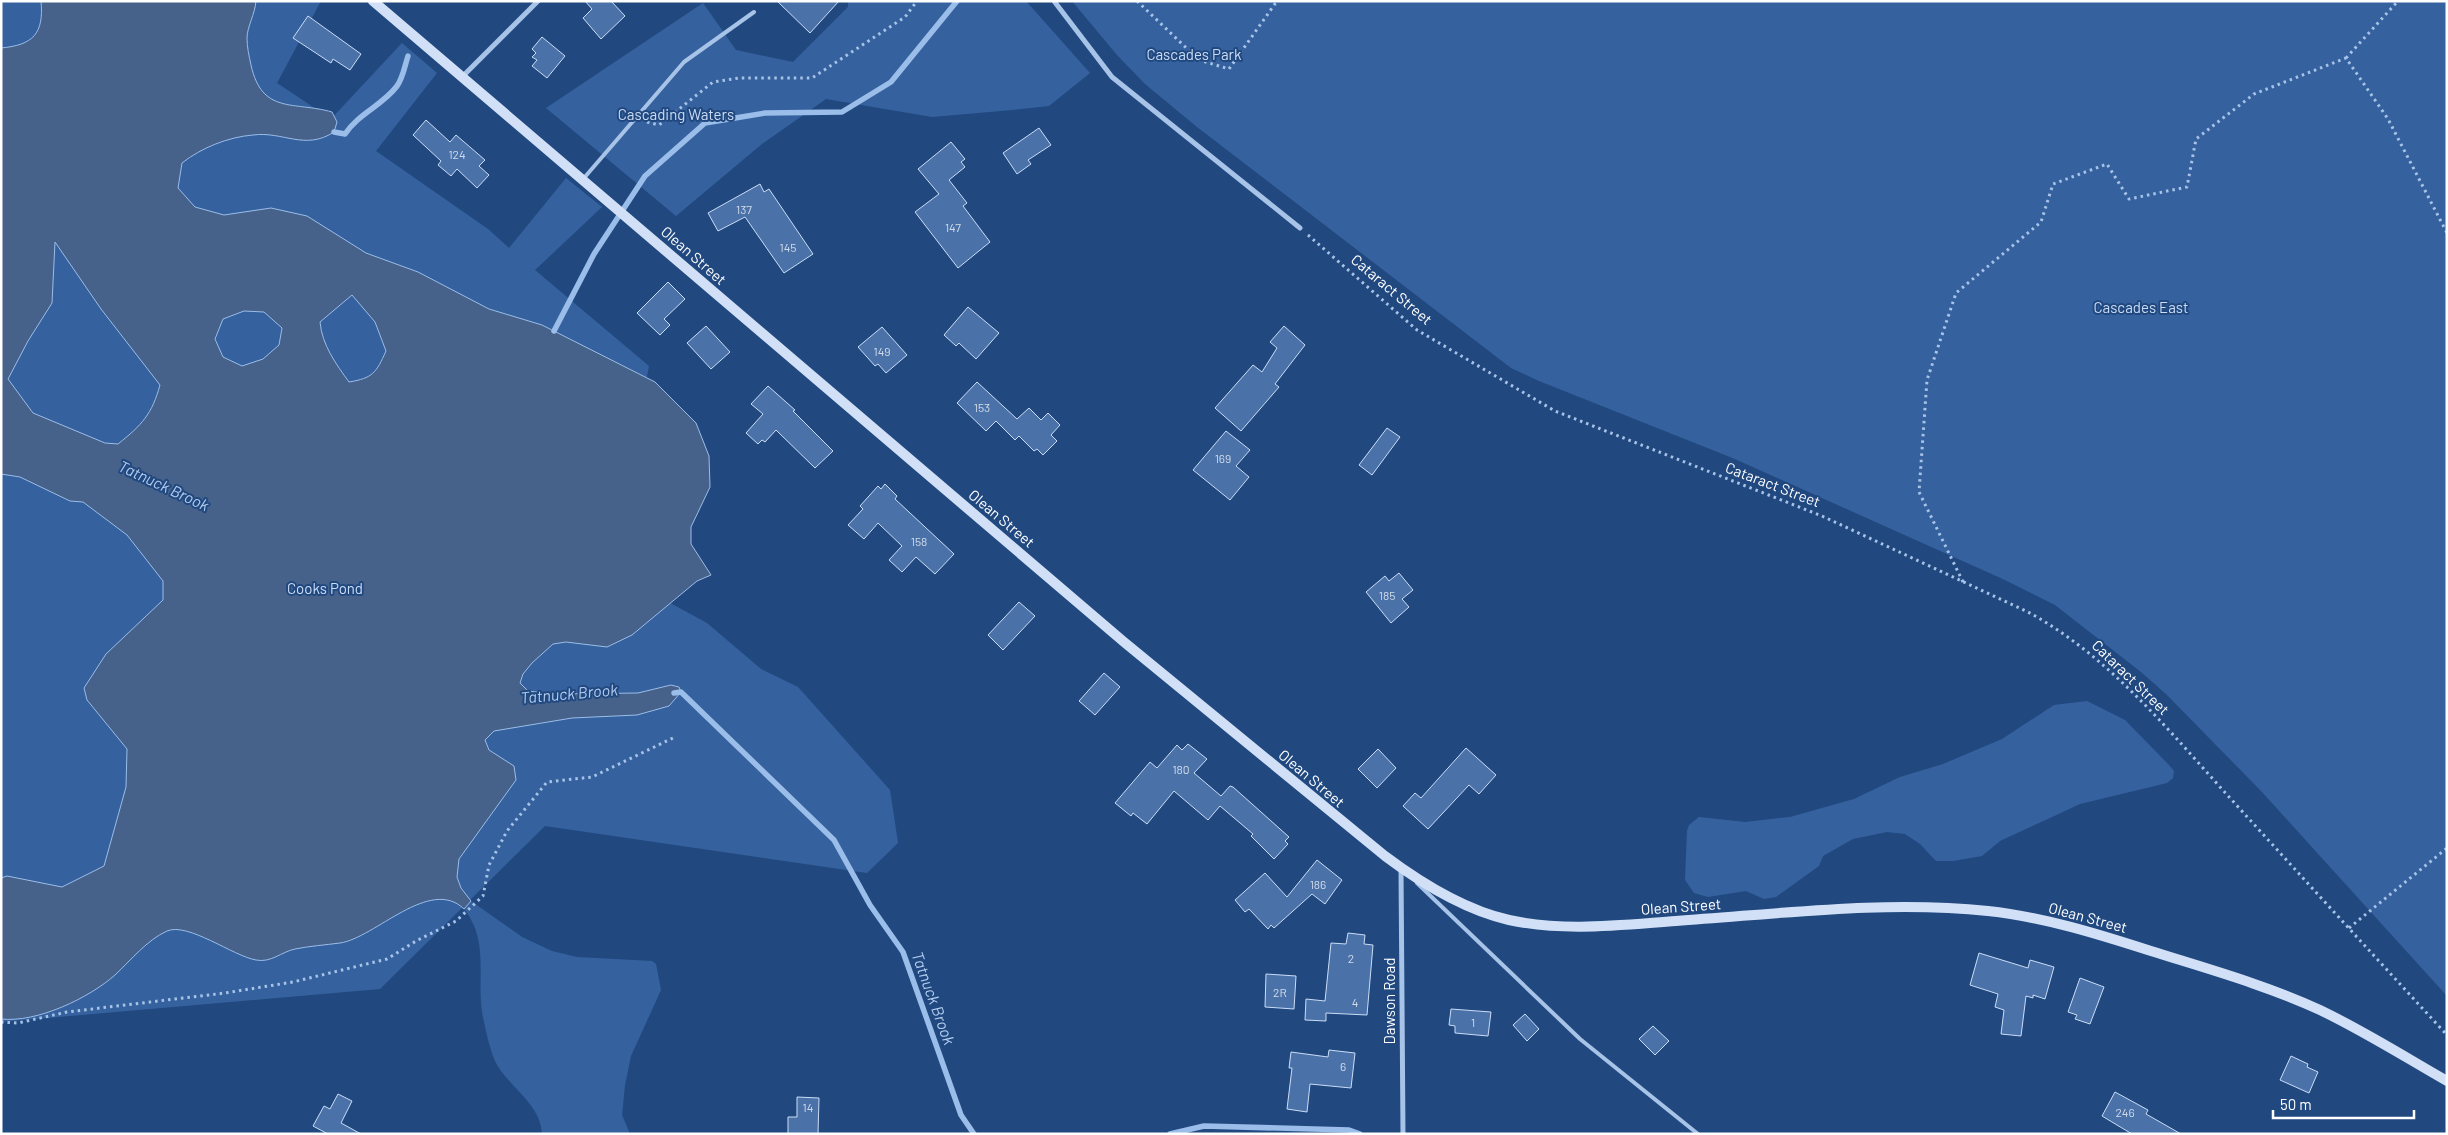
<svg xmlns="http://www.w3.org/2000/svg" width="2448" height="1135" font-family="Barlow,sans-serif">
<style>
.green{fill:#35629e}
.water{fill:#46628b;stroke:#9bbde9;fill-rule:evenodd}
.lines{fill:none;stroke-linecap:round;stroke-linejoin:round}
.stream{stroke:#9bbde9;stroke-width:5.5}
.building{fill:#4a72a9;stroke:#cbddf6}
.path{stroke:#a7c3e7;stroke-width:3;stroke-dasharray:2.5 4;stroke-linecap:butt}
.lane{stroke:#a7c3e7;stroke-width:4}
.street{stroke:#a7c3e7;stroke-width:5}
.secondary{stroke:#d1e0f6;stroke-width:10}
.labels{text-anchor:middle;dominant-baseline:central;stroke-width:4;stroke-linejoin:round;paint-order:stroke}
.number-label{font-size:12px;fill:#d2dcea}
.park-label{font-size:15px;fill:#cbddf6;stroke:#214980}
.street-label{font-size:15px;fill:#fff;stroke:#214980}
.water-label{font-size:16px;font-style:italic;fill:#b3cdef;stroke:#214980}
</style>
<rect width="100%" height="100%" fill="#214980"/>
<path class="green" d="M1,1h320l-44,82 54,36 71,-76 35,30 -61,78 112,78 21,19 57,-70 36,29 -67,63 114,96 -20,107 32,125 46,25 54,46 37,18 92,103 8,53 -31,30 -322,-47 -165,163 -379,33z
M848,1h178l64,72 -41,33 -37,4 -80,7 -106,-18 -64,45 -86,72 -130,-108 157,-105 33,47 57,12 55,-55z
M1072,1h1375v995l-185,-204 -95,-97 -26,-23 -86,-67 -50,-25 -270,-121 -196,-78 -28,-13 -314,-241 -52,-43 -28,-29z
M2087,701l38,19 44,45 5,6 -1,7 -6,5 -87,21 -80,37 -18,15 -29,5h-17l-16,-17 -15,-10 -18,-2 -34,7 -30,17 -4,10 -43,31 -12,2 -18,-8 -38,6 -14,-4 -9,-13 2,-49 2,-6 10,-8 46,5 45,-5 64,-18 46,-22 43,-13 59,-25 52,-34z
M471,901l51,36 30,14 25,6 75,4 4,3 5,26 -30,66 -6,29 -3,30 8,19h-88c-1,-31 -35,-48 -47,-73 -6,-14 -10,-34 -13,-49 -5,-36 7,-72 -18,-103z"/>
<path class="water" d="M41,1h215c-1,13 -9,26 -9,37 0,9 2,18 4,27 11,50 43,36 81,47l5,10 -3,10c-29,19 -51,-1 -81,3 -25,2 -52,13 -71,28l-4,25 17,19 29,8 47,-7 36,8 59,37 52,19 71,37 53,16 113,57 41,41 13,33 1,31 -19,40v17l20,31 -14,6 -65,54 -25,12 -41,-5 -13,2 -21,19 -9,11 -3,9 8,8 24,3 86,-1 33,-8 8,2 2,5 -12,14 -32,9 -65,3 -78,13 -9,9 4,10 25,16 2,14 -57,79 -2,18 4,11 10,13 -7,8c-34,-33 -89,29 -124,34 -15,2 -30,3 -45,6 -14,3 -24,14 -39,11 -23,-4 -68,-38 -89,-29 -20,9 -36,29 -52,44 -26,23 -78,48 -114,44v-141l6,-2 55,11 42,-21 22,-79 1,-38 -40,-49 -3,-12 22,-34 57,-54v-19l-36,-46 -44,-33 -13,-1 -50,-24 -19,-3v-426c32,-3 43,-14 40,-47zM55,242l46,67 59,76c-8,29 -18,40 -42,59l-13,-1 -72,-30 -25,-34 20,-38 24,-38zM352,295l23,27 11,29c-10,22 -13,27 -37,31 -13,-18 -27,-37 -29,-60zM244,311l20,1 18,16 -3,17 -16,14 -21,7 -19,-9 -8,-18 8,-20z"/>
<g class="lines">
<path class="stream" d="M334,132l11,2c14,-21 38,-29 52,-48 6,-8 8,-21 11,-30
M554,331l40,-77 51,-78 60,-53 60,-10 77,-1 49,-30 66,-81
M674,693l7,-1 153,148 36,65 33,47 58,163 13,19
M1170,1134l34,-8 145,4 11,4"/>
</g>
<path class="building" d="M585,1h26l14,15 -24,23 -18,-21 9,-9z
M777,1h62l-29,32z
M308,16l53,38 -11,16 -17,-11 -2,4 -38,-25z
M542,37l23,19 -18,22 -15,-12 5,-6 -5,-3 4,-4 -4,-4z
M426,120l24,22 6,-7 29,25 -6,6 10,9 -12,13 -20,-19 -6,7 -13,-11 3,-4 -28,-26z
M1039,128l12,17 -23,15 3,4 -14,10 -14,-21z
M951,142l14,17 -4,3 4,5 -16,13 18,23 -4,3 27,36 -32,26 -43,-56 24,-18 -21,-25z
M760,184l4,8 5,-3 44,65 -29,19 -39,-56 -27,14 -10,-18z
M668,282l17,17 -21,20 6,6 -10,10 -23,-22z
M968,307l31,26 -23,26 -17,-16 -3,3 -12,-11z
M706,326l24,26 -19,17 -24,-26z
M1284,326l21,19 -30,39 4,3 -38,44 -26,-23 38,-43 9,7 15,-24 -7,-6z
M882,327l25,28 -21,18 -8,-9 -3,2 -17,-19z
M977,382l40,37 12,-11 12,12 7,-7 12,12 -9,10 6,6 -14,14 -6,-6 -3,2 -15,-15 -4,4 -19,-19 -10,10 -29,-28z
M768,386l27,24 -2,1 40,40 -18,17 -39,-38 -11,12 -3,-2 -4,4 -12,-11 17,-19 -12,-10z
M1387,428l13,9 -28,38 -13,-10z
M1226,431l24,19 -14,16 13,11 -19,23 -37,-30z
M885,484l12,12 -2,3 59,55 -19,20 -19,-17 -14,15 -13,-12 13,-14 -24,-23 -14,16 -16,-14 15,-16 -3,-3 18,-20 3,3z
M1399,573l14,17 -11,9 7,8 -18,16 -25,-31 19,-16 4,5z
M1019,602l16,14 -32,34 -15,-15z
M1104,673l16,14 -25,28 -16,-14z
M1188,744l19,15 -13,14 27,23 9,-10 3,1 56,50 -4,4 3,3 -14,15 -23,-23 2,-2 -33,-28 -12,14 -34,-29 -27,33 -14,-11 -2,3 -16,-13 35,-41 7,6 20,-23 5,5z
M1466,748l30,27 -17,19 -10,-9 -41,44 -25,-23 12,-13 6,5z
M1378,749l18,19 -19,20 -19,-19z
M1317,860l25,20 -17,24 -13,-10 -38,34 -3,-3 -3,4 -19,-20 -4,3 -10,-12 30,-27 22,24z
M1348,933l17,2 -1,9 9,1 -6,70 -41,-2v8l-21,-1 1,-21 19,2 6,-58 15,1z
M1979,953l49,15 2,-8 24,7 -9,32 -12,-4v3l-7,-2 -5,40 -20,-2 3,-24 -9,-3 3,-13 -28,-9z
M1266,974l30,2 -2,33 -29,-2z
M2080,978l24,9 -14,37 -15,-5 2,-4 -9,-3z
M1451,1009l40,3 -3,24 -33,-3v-7l-6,-1z
M1525,1014l14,15 -12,12 -14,-16z
M1653,1026l16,15 -14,14 -16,-16z
M1329,1050l26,3 -4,35 -41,-4 -3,28 -20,-3 5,-41h-3l2,-16 37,5z
M2291,1056l17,8 -1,3 11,5 -9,21 -29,-13z
M2115,1092l33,18 -2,4 35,20h-49l-30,-18z
M338,1094l14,7 -11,22 20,11h-33l-15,-8 11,-20 6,3z
M797,1097l22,1 -1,36h-30v-17h9z"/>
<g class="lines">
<path class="path" d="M1137,1l62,59 30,9 48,-68
M2346,58l52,-57
M647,122l12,3 54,-43 26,-4h73l93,-61 12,-16
M1308,235l109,95 138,81 267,105 206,96c81,44 141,119 202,186 72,79 144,158 217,237
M1963,582l-44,-90 8,-112 29,-87 85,-71 12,-38 54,-20 22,35 58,-12 9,-48 58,-45 92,-36 42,61 59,114
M2349,928l98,-80
M1,1022l17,1 49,-11 158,-19 68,-11 94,-23 29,-18 40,-20 27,-25 6,-31 18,-34 40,-49 45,-5 83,-40"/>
<path class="lane" d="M584,178l100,-116 70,-50
M1417,883l163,156 118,95"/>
<path class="street" d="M1054,1l58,76 188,151
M462,77l76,-76
M1401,869l2,265"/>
<path class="secondary" d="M373,1l751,641 261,214c36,27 80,54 124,64 55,12 111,5 167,1 103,-7 209,-21 312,-10 56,6 110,23 163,40 57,18 115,34 169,59 44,21 85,47 127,71"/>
</g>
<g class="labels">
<g class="number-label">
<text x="457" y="154">124</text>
<text x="744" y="209">137</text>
<text x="953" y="227">147</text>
<text x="788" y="247">145</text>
<text x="882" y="351">149</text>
<text x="982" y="407">153</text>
<text x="1223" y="458">169</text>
<text x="919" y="541">158</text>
<text x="1387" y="595">185</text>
<text x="1181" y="769">180</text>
<text x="1318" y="884">186</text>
<text x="1351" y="958">2</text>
<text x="1280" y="992">2R</text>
<text x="1355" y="1002">4</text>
<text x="1473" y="1022">1</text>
<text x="1343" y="1066">6</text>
<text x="808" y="1107">14</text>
<text x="2125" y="1112">246</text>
</g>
<g class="park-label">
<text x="1194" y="54">Cascades Park</text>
<text x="676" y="114">Cascading Waters</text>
<text x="2141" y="307">Cascades East</text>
<text x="325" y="588">Cooks Pond</text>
</g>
<g class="street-label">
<text transform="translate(694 255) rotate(41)">Olean Street</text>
<text transform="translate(1392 289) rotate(40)">Cataract Street</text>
<text transform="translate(1773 484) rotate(21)">Cataract Street</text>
<text transform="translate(1002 518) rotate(40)">Olean Street</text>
<text transform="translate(2131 677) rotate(44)">Cataract Street</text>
<text transform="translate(1312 778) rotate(40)">Olean Street</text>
<text transform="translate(1681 906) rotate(-4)">Olean Street</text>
<text transform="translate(2088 917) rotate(15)">Olean Street</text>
<text transform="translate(1389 1001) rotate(-90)">Dawson Road</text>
</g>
<g class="water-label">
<text transform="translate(164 485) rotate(25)">Tatnuck Brook</text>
<text transform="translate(569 693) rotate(-5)">Tatnuck Brook</text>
<text transform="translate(934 998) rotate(70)">Tatnuck Brook</text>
</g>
</g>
<rect width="2448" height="1135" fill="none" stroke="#ffffff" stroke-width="5"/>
<path d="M2273 1110v8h141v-8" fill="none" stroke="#ffffff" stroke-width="2.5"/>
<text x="2280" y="1110" font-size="15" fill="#ffffff" stroke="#214980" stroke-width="4" paint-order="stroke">50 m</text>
</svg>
